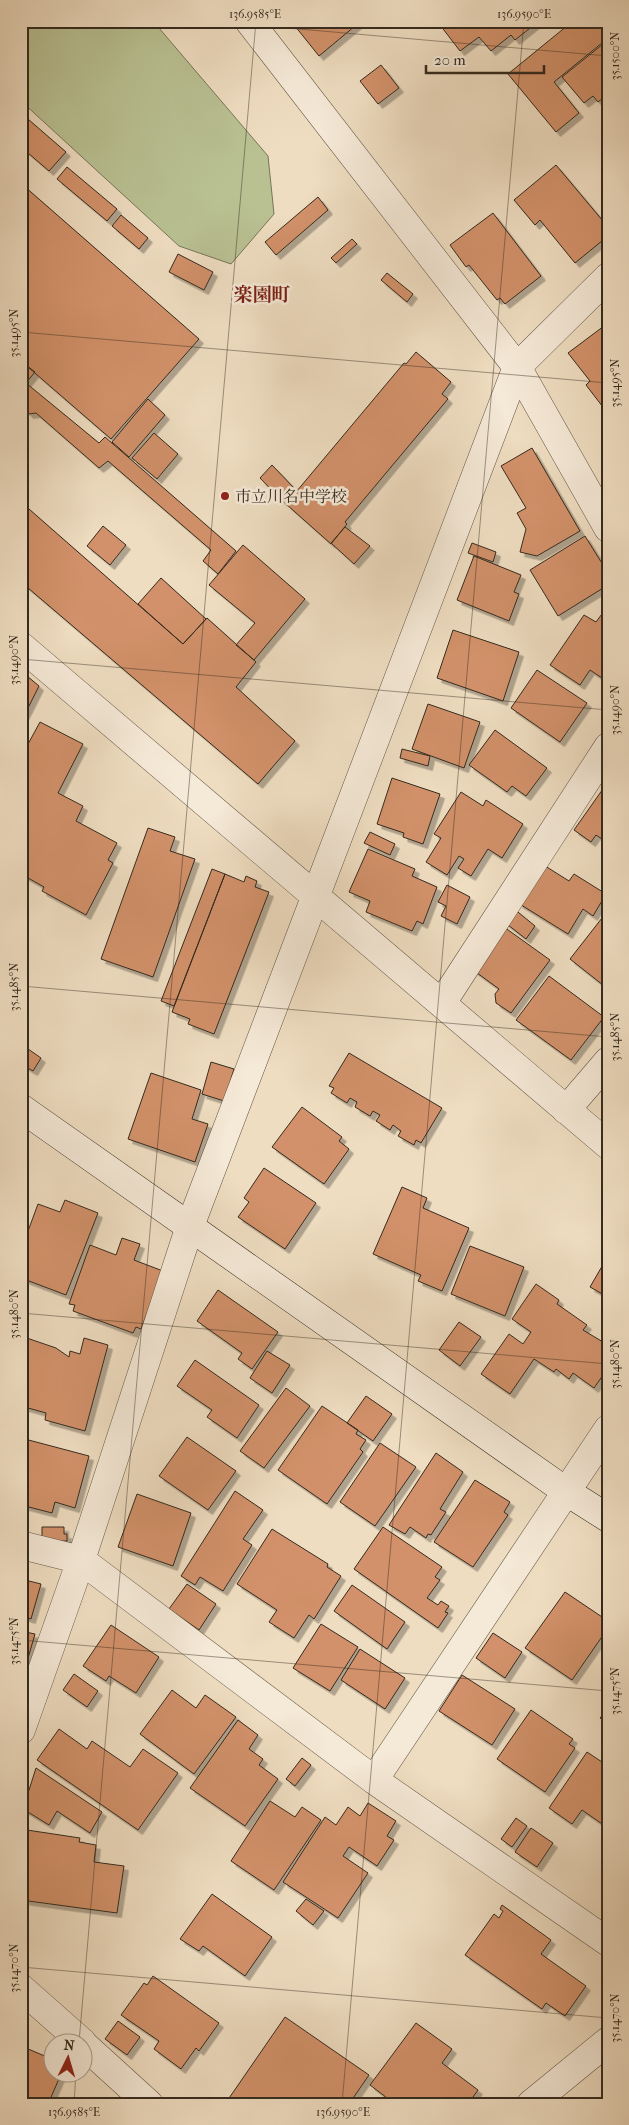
<svg xmlns="http://www.w3.org/2000/svg" width="629" height="2125" font-family="'IM FELL French Canon','Noto Serif JP',serif">
<style>
.green{fill:#b9c193;stroke:#767658}
.building{fill:#d2916a;stroke:#342a1e;filter:url(#shadow)}
.lines{fill:none;stroke-linecap:round;stroke-linejoin:round}
.street-casing{stroke:#635747;stroke-width:29}
.secondary-casing{stroke:#342a1e;stroke-width:29}
.street{stroke:#f5e9d7;stroke-width:28}
.secondary{stroke:#f5e9d7;stroke-width:28}
.ticks{fill:none;stroke:#342a1e;stroke-width:1;stroke-opacity:0.45}
.poi-dot{fill:#8f2418;stroke:#f5e9d7;stroke-width:2}
.labels{text-anchor:middle;dominant-baseline:central;stroke-width:5;stroke-linejoin:round;paint-order:stroke}
.poi-label{font-size:16px;fill:#342a1e;stroke:#f5e9d7;text-anchor:start}
.quarter-label{font-size:19px;font-weight:bold;fill:#7a1f14;stroke:#f5e9d7}
.neatline{fill:none;stroke:#342a1e;stroke-width:2}
.ticks-label{font-size:12px;text-anchor:middle;fill:#342a1e}
</style>
<defs>
<filter id="shadow"><feDropShadow dx="4.5" dy="4.5" stdDeviation="0" flood-color="#0004"/></filter>
</defs>
<rect width="100%" height="100%" fill="#efddc1"/>
<filter id="stains"><feTurbulence type="fractalNoise" baseFrequency=".004" numOctaves="4"/><feColorMatrix values="0 0 0 0 .2 0 0 0 0 .09 0 0 0 0 .02 0 0 0 .5 -.17"/></filter>
<radialGradient id="worn" r=".72"><stop offset=".6" stop-color="#630" stop-opacity="0"/><stop offset="1" stop-color="#630" stop-opacity=".3"/></radialGradient>
<path class="green" d="M21,21h132l115,135 6,58 -43,50 -52,-18 -158,-145z"/>
<path class="building" d="M291,21h70l-42,35z
M437,21h102l-24,19 -4,-5 -20,16 -12,-14 -19,14z
M573,21h35v17l-54,44 25,31 -23,19 -48,-58z
M608,40v54l-10,8 -5,-6 -9,7 -22,-26z
M381,65l18,23 -21,16 -18,-23z
M21,113l45,39 -17,19 -28,-24z
M556,165l52,62v9l-33,27 -35,-43 -5,5 -21,-25z
M67,167l50,42 -10,12 -50,-42z
M24,186l175,153 -88,100 -90,-78v-172z
M318,197l10,13 -52,45 -11,-13z
M493,213l48,63 -36,28 -5,-6 -3,2 -28,-35 -3,2 -16,-22z
M121,215l27,23 -9,11 -27,-23z
M352,239l5,5 -21,19 -5,-5z
M178,254l35,18 -9,18 -35,-18z
M387,273l26,21 -6,8 -26,-22z
M608,323v87l-2,1 -20,-26 4,-4 -22,-28z
M416,352l35,30 -9,12 6,5 -103,123 2,2 -16,20 -45,-40 118,-141 2,1z
M21,361l14,11 -9,11 73,60 6,-6 131,114 -18,23 -15,-13 8,-11 -103,-89 -9,7 -63,-55 -7,1 -8,-8z
M148,399l17,16 -36,42 -17,-15z
M154,433l24,21 -21,25 -25,-21z
M532,448l48,83 -43,25 -17,-4 6,-23 -9,-16 9,-5 -25,-42z
M272,465l23,24 -12,13 -23,-24z
M21,502l162,142 24,-26 49,44 -20,25 59,54 -37,43 -237,-202z
M103,526l23,19 -16,20 -23,-19z
M345,527l25,19 -16,18 -23,-21z
M585,536l23,37v12l-50,31 -28,-46z
M472,543l24,9 -3,10 -25,-9z
M243,545l62,54 -51,61 -18,-15 19,-22 -46,-38z
M474,556l47,19 -7,17 5,2 -10,27 -52,-21z
M161,578l45,41 -23,25 -45,-40z
M607,607l1,75 -18,-12 -10,15 -30,-20 34,-50 12,7z
M453,630l66,22 -16,49 -66,-23z
M537,670l50,33 -27,39 -49,-34z
M21,671l18,15 -11,22 -7,-3z
M428,704l52,18 -16,46 -52,-19z
M21,705l7,3 -7,13z
M40,722l43,22 -25,49 25,13 -7,15 41,22 -9,17 5,3 -27,52 -44,-24 2,-4 -23,-13v-117z
M495,730l52,38 -21,28 -14,-10 -5,6 -38,-27z
M402,749l28,7 -2,10 -28,-8z
M392,778l48,16 -17,50 -20,-7 1,-4 -27,-9z
M605,786l3,2v55l-12,-8 -5,7 -17,-12z
M461,792l22,14 3,-6 37,24 -21,34 -14,-9 -17,27 -13,-8 6,-9 -5,-3 -12,19 -21,-13 15,-24 -7,-4z
M148,828l27,9 -5,14 25,8 -42,118 -52,-18z
M370,832l25,12 -5,11 -26,-12z
M368,849l47,20 -3,7 25,11 -14,37 -6,-3 -5,10 -46,-19 4,-11 -21,-9z
M542,864l27,17 5,-7 32,20 -13,22 -10,-7 -15,25 -50,-31z
M212,869l13,5 -51,132 -13,-5z
M225,874l19,8 2,-6 11,5 -2,6 14,5 -55,142 -26,-10 2,-5 -18,-7z
M447,885l23,12 -13,27 -16,-8 5,-10 -8,-4z
M513,908l22,18 -9,13 -23,-18z
M602,918l6,5v66l-38,-30z
M504,927l46,33 -39,53 -15,-10 -1,-9 4,-5 -26,-19z
M549,976l55,41 -33,43 -55,-40z
M21,1044l20,14 -8,13 -12,-7z
M349,1053l93,55 -21,35 -5,-3 -2,5 -16,-9 3,-5 -8,-6 -3,5 -14,-9 4,-6 -7,-4 -3,5 -15,-9 2,-5 -7,-4 -3,5 -16,-10 3,-5 -5,-2z
M211,1062l23,7 -10,32 -22,-7z
M151,1073l50,17 -9,29 16,5 -13,38 -67,-23z
M302,1107l40,30 -3,4 10,8 -25,35 -52,-37z
M264,1168l52,35 -31,46 -47,-32 11,-15 -5,-4z
M402,1187l25,11 -4,10 46,20 -27,63 -24,-10 3,-6 -48,-21z
M65,1200l33,13 -32,82 -45,-17v-28l17,-46 22,8z
M122,1238l18,6 -6,16 29,11 -22,58 -5,-2 -3,6 -60,-22 2,-6 -6,-1 21,-59 26,10z
M470,1246l54,21 -19,49 -54,-22z
M608,1256v41l-18,-10z
M536,1284l23,16 -2,4 30,21 -4,5 25,15v23l-14,20 -21,-15 -4,6 -13,-10 -2,3 -20,-13 -24,35 -29,-20 28,-40 14,10 8,-12 -19,-13z
M218,1290l60,42 -26,37 -14,-10 4,-6 -45,-32z
M459,1322l22,15 -21,29 -21,-16z
M21,1336l35,12 13,9 1,-6 10,3 4,-16 24,7 -23,86 -40,-11 1,-7 -25,-7z
M267,1351l23,14 -18,28 -22,-15z
M195,1360l64,45 -22,33 -30,-21 5,-7 -35,-24z
M286,1388l24,18 -46,62 -24,-17z
M366,1396l26,18 -19,27 -26,-18z
M322,1406l36,24 -2,4 10,6 -6,9 3,3 -36,52 -49,-34z
M187,1437l49,34 -28,39 -49,-34z
M21,1438l68,18 -14,52 -20,-6 -3,11 -31,-8z
M380,1443l36,24 -41,59 -35,-24z
M436,1453l27,19 -23,37 6,3 -15,23 -3,-1 -2,4 -16,-11 -5,7 -16,-9z
M475,1480l35,22 -6,10 4,3 -35,52 -39,-25z
M235,1491l28,19 -20,29 9,6 -29,46 -23,-14 -5,8 -14,-9z
M137,1494l54,19 -18,53 -55,-19z
M42,1527h22v7h3v7l-25,1z
M383,1527l59,40 -7,10 5,3 -13,18 11,7 3,-4 8,5 -4,6 3,1 -10,15 -84,-59z
M272,1529l56,35 -1,3 14,9 -27,43 -5,-4 -15,23 -25,-16 8,-12 -40,-26z
M21,1579l20,5 -10,35 -10,-3z
M187,1584l29,20 -17,26 -30,-21z
M352,1585l53,37 -18,27 -53,-38z
M565,1592l43,29v7l-36,52 -47,-32z
M321,1624l37,23 -28,44 -37,-23z
M111,1625l48,32 -23,36 -27,-17 -3,5 -23,-15z
M21,1631l14,3 -9,31 -5,-1z
M493,1633l29,19 -17,26 -29,-20z
M360,1649l45,29 -20,31 -44,-29z
M74,1674l24,17 -11,16 -24,-17z
M462,1675l53,34 -23,36 -53,-34z
M172,1690l24,18 9,-13 31,22 -42,57 -54,-40z
M608,1708v15l-8,-5z
M531,1710l42,29 -4,5 6,4 -30,44 -48,-33z
M238,1720l20,15 -9,14 14,10 -4,6 19,14 -33,47 -55,-38z
M59,1729l28,20 5,-8 38,26 13,-18 35,24 -40,57 -101,-70z
M587,1752l21,14v62l-26,-18 -10,14 -23,-16z
M302,1758l9,7 -16,21 -9,-7z
M36,1768l66,44 -12,21 -33,-22 -8,14 -26,-16z
M270,1801l25,16 7,-10 19,13 -47,70 -43,-29z
M368,1803l28,18 -9,15 7,4 -17,26 -28,-19 -6,9 25,17 -30,45 -55,-36 42,-65 11,8 12,-18 12,9z
M516,1818l11,8 -15,21 -11,-8z
M531,1828l22,15 -16,24 -22,-15z
M27,1830l53,8 -1,4 17,3 -2,17 30,4 -7,47 -96,-13v-32z
M212,1894l60,43 -27,39 -42,-30 -4,5 -19,-12z
M306,1899l18,12 -11,14 -17,-14z
M502,1905l49,35 -10,14 45,32 -21,30 -19,-13 -4,6 -77,-54 29,-41 5,4 4,-7 -3,-2z
M153,1976l66,47 -20,28 -3,-3 -15,21 -27,-20 5,-8 -38,-26 23,-32 3,2z
M285,2017l84,58 -20,29h-124z
M118,2021l22,16 -13,18 -22,-16z
M416,2023l36,26 -10,14 36,27 -10,14 -28,-2 -2,2h-43l-25,-19z
M21,2046l31,13v13h10l-14,32h-16l-11,-5z"/>
<g class="lines">
<g class="street-casing">
<path id="street" d="M249,21l268,346 91,161
M21,646l587,499
M442,1003l166,-256
M566,1110l42,-49
M21,1545l60,15 293,220 234,162
M21,1730l60,-170 109,-334 327,-859 91,-90
M374,1780l234,-351
M21,1988l61,54
M82,2043l67,61
M531,2104l77,-63"/>
</g>
<g class="secondary-casing">
<path id="secondary" d="M21,1108l546,384 41,26"/>
</g>
<use href="#street" class="street"/>
<use href="#secondary" class="secondary"/>
</g>
<path class="ticks" d="M207,21l401,35M21,332l587,51M21,659l587,51M21,986l587,51M21,1313l587,51M21,1640l587,51M21,1967l587,51M79,2042l177,-2021M74,2104l2,-32M342,2104l182,-2083"/>
<circle class="poi-dot" cx="225" cy="496" r="5"/>
<g class="labels">
<g class="poi-label">
<text x="235" y="496">市立川名中学校</text>
</g>
<g class="quarter-label">
<text x="262" y="295">楽園町</text>
</g>
</g>
<rect width="629" height="2125" fill="none" stroke="#efddc1" stroke-width="55"/>
<g transform="translate(68 2058) rotate(5)"><circle r="24" fill="#f5e9d7" stroke="#a89d8d"/>
<path d="M0-4L9 19L0 12L-9 19Z" fill="#8f2418"/>
<text y="-8" font-size="14" font-weight="bold" text-anchor="middle" fill="#342a1e">N</text>
</g>
<path d="M426 65v8h118v-8" fill="none" stroke="#342a1e" stroke-width="2.5"/>
<text x="434" y="65" font-size="15" fill="#342a1e" stroke="#f5e9d7" stroke-width="4" paint-order="stroke">20 m</text>
<rect x="28" y="28" width="574" height="2070" class="neatline"/>
<g class="ticks-label">
<text x="255" y="18">136.9585°E</text>
<text x="524" y="18">136.9590°E</text>
<text transform="translate(615 56) rotate(-90)" y="4">35.1500°N</text>
<text transform="translate(14 333) rotate(-90)" y="4">35.1495°N</text>
<text transform="translate(615 383) rotate(-90)" y="4">35.1495°N</text>
<text transform="translate(14 660) rotate(-90)" y="4">35.1490°N</text>
<text transform="translate(615 710) rotate(-90)" y="4">35.1490°N</text>
<text transform="translate(14 987) rotate(-90)" y="4">35.1485°N</text>
<text transform="translate(615 1037) rotate(-90)" y="4">35.1485°N</text>
<text transform="translate(14 1314) rotate(-90)" y="4">35.1480°N</text>
<text transform="translate(615 1364) rotate(-90)" y="4">35.1480°N</text>
<text transform="translate(14 1641) rotate(-90)" y="4">35.1475°N</text>
<text transform="translate(615 1691) rotate(-90)" y="4">35.1475°N</text>
<text transform="translate(14 1968) rotate(-90)" y="4">35.1470°N</text>
<text transform="translate(615 2018) rotate(-90)" y="4">35.1470°N</text>
<text x="74" y="2116">136.9585°E</text>
<text x="343" y="2116">136.9590°E</text>
</g>
<rect width="100%" height="100%" filter="url(#stains)"/>
<rect width="100%" height="100%" fill="url(#worn)"/>
</svg>
